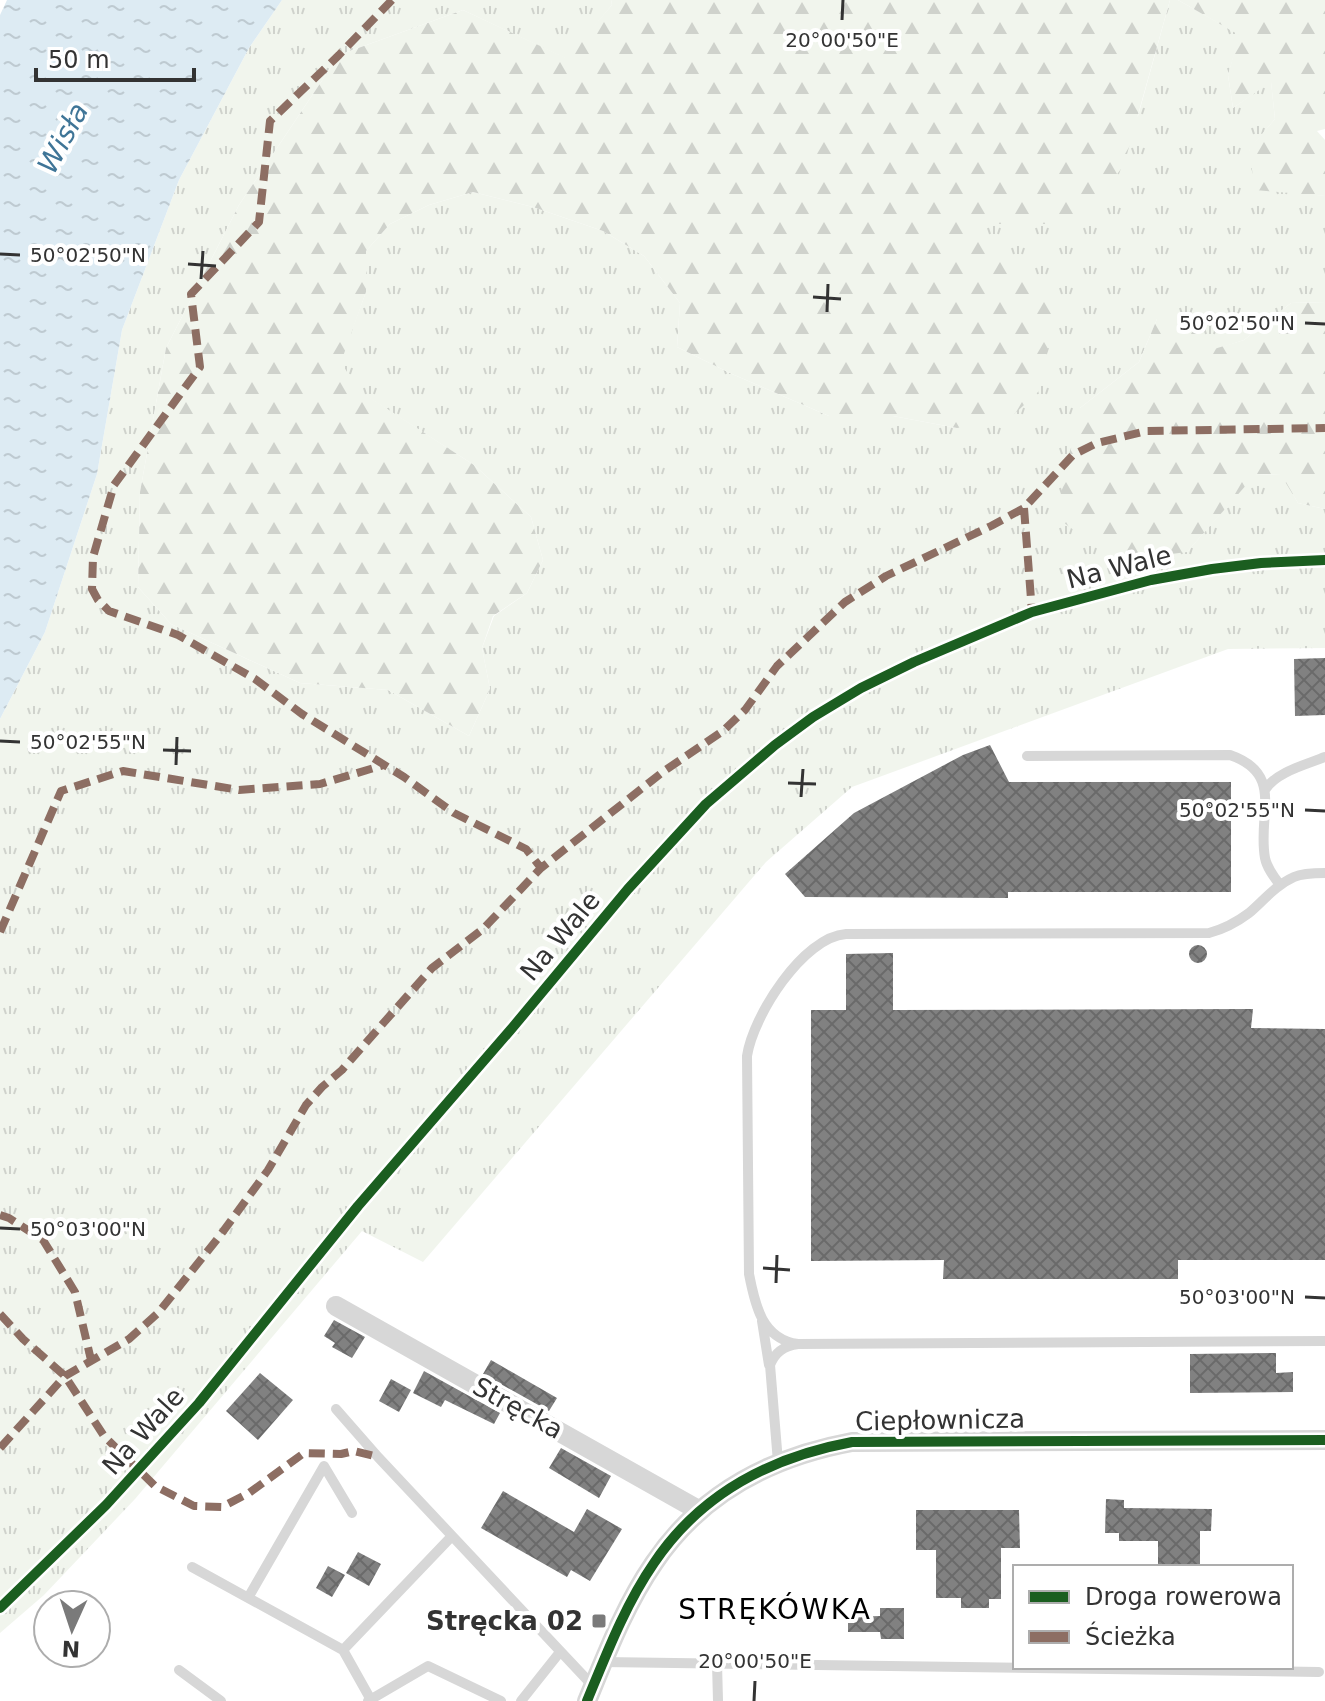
<svg xmlns="http://www.w3.org/2000/svg" width="1325" height="1701" font-family="'DejaVu Sans',sans-serif">
<style>
.grass{fill:url(#grass-tufts)}
.forest{fill:url(#forest-firs)}
.water{fill:url(#water-ripples)}
.building{fill:url(#building-cross-hatch)}
.lines{fill:none;stroke-linecap:round;stroke-linejoin:round}
.lane{stroke:#d7d7d7;stroke-width:10}
.street{stroke:#d7d7d7;stroke-width:20}
.quiet{stroke:#8d6e63;stroke-width:8;stroke-dasharray:16 8;stroke-linecap:butt}
.cycleway-casing{stroke:#fff;stroke-width:15}
.cycleway{stroke:#1b5e20;stroke-width:10}
.ticks{fill:none;stroke:#333;stroke-width:3}
.poi-dot{fill:#7a7a7a;stroke:#fff;stroke-width:3}
.labels{text-anchor:middle;dominant-baseline:central;stroke-width:8;stroke-linejoin:round;paint-order:stroke}
.street-label{font-size:26px;fill:#333;stroke:#fff}
.poi-label{font-size:26px;font-weight:bold;fill:#333;stroke:#fff;text-anchor:end}
.water-label{font-size:28px;font-style:italic;fill:#3f7597;stroke:#fff}
.neighbourhood-label{font-size:28px;letter-spacing:2px;fill:#000;stroke:#fff}
.ticks-label{font-size:20px;text-anchor:middle;fill:#333;stroke:#fff;stroke-width:8;stroke-linejoin:round;paint-order:stroke}
</style>
<defs>
<pattern id="grass-tufts" width="24" height="20" patternUnits="userSpaceOnUse" patternTransform="scale(2)"><rect width="24" height="20" fill="#f1f5ed"/><path d="M3 7l-1-3M5 7V3M7 7l1-3M15 17l-1-3M17 17v-4M19 17l1-3" fill="none" stroke="#cfd2cc"/></pattern>
<pattern id="forest-firs" width="22" height="20" patternUnits="userSpaceOnUse" patternTransform="scale(2)"><rect width="22" height="20" fill="#f1f5ed"/><path d="M5 1l3.5 6h-7zM16 11l3.5 6h-7z" fill="#cfd2cc"/></pattern>
<pattern id="water-ripples" width="26" height="14" patternUnits="userSpaceOnUse" patternTransform="scale(2)"><rect width="26" height="14" fill="#ddebf3"/><path d="M2 4q2-2 4 0t4 0M15 11q2-2 4 0t4 0" fill="none" stroke="#becad1"/></pattern>
<pattern id="building-cross-hatch" width="8" height="8" patternUnits="userSpaceOnUse" patternTransform="scale(2)"><rect width="8" height="8" fill="#818181"/><path d="M0 0l8 8M0 8l8-8" fill="none" stroke="#6a6a6a"/></pattern>
</defs>
<rect width="100%" height="100%" fill="#fff"/>
<path class="grass" d="M282,0h329l1,5 -45,54 -104,-49 -124,45 -100,150 -73,143 -26,144 -2,95 33,37 129,59 88,7 81,46 21,-47 -8,-41 12,-32 33,-23 16,-33 -12,-43 -57,-52 -117,-75 -17,-28 26,-70v-41l24,-27 39,-19 44,-13 60,15 70,24 41,25 36,47 -3,44 55,27 97,42h64l64,12 7,-205 174,-107 32,-116h8l62,35 -12,40 5,33 38,-27 4,38 -26,31 68,45 8,1v106l-34,1 -47,37 -40,13 -47,-34 -18,43 -59,46 107,144 68,-78 27,1 16,28 27,6v139l-97,1 -376,138 -86,75 -343,400 -61,-31 -227,268 -91,96 -44,38v-914l45,-87 52,-158 25,-144 57,-150 70,-132z"/>
<path class="forest" d="M611,0h559l-46,165 -45,59h-114l93,75 -20,93 -29,27 -52,9 -64,-12h-64l-97,-42 -55,-27 3,-44 -36,-47 -41,-25 -70,-24 -60,-15 -44,13 -39,19 -24,27v41l-25,70 17,28 116,75 57,52 12,43 -16,33 -34,23 -11,32 8,41 -21,47 -81,-46 -88,-7 -129,-59 -33,-37 2,-95 26,-144 73,-143 100,-150 124,-45 103,48 46,-53z
M1178,0h147v129l-8,2 8,9v56l-70,-6 -6,-41 26,-30 -4,-37 -38,26 -5,-33 11,-40z
M1325,302v207l-27,-6 -17,-28 -25,-1 -69,78 -71,9 -60,-44 24,-109 59,-46 18,-43 33,-1 14,34 40,-12 47,-37z"/>
<path class="water" d="M7,0h275l-33,48 -70,132 -57,150 -25,144 -52,158 -45,87v-704z"/>
<path class="building" d="M1325,658v57l-30,1 -1,-57z
M990,745l19,37h222v110h-223v6l-203,-1 -20,-23 69,-61 109,-58z
M1189 954a9 9 0 1 1 18 0a9 9 0 1 1-18 0Z
M893,953v57l360,-1 -2,19 74,1v231h-147v19h-235l1,-19 -133,1v-251h35v-56z
M334,1320l31,17 -13,21 -20,-11 3,-4 -11,-7z
M1276,1353v20l17,-1v20l-103,1v-39z
M491,1360l66,38 -8,13 -66,-37z
M424,1371l76,42 -6,11 -49,-24 -4,7 -28,-14z
M260,1373l33,27 -35,40 -32,-29z
M391,1379l20,11 -12,22 -20,-11z
M561,1448l50,28 -12,22 -50,-30z
M503,1491l71,41 13,-23 35,20 -32,52 -19,-11 -4,7 -86,-49z
M1106,1499l18,1v8l88,1 -1,22h-11v36h-42v-26h-39v-8h-14z
M916,1510h103l1,38h-19v51h-12v9h-28v-10h-25v-48h-20z
M358,1552l23,12 -12,22 -23,-13z
M328,1566l17,9 -13,22 -16,-9z
M880,1608h24v31h-23l-1,-7h-32v-15l32,-1z"/>
<g class="lines">
<path class="lane" d="M1027,756l203,-1c55,19 27,60 35,103 2,10 9,19 15,27
M1265,790c11,-18 40,-25 60,-33
M762,1321l7,44
M798,1344c-36,-5 -43,-39 -49,-70l-2,-218c6,-40 56,-119 99,-122l363,-1c15,-4 28,-11 40,-20 14,-12 27,-28 45,-36 9,-4 21,-4 31,-4
M336,1409l42,48 215,229
M778,1462l-8,-97c5,-13 14,-19 28,-21l527,-3
M192,1567l151,83
M248,1598l76,-132 28,47
M603,1662l716,10
M717,1663l1,38
M179,1670l42,31
M371,1700l-28,-50 109,-114
M368,1701l60,-35 73,35
M521,1701l39,-49"/>
<path class="street" d="M336,1306l364,205
M587,1701c19,-46 38,-96 67,-138 47,-70 117,-106 198,-121l473,-2"/>
<path class="quiet" d="M392,0l-53,55 -69,66 -11,101 -68,72 9,73 -86,118 -21,72 -1,32 6,11 11,11 69,24 77,44 47,35 102,63 50,36 72,36 15,19
M1024,508l8,104
M0,932l61,-141 62,-20 116,19 81,-6 64,-19
M0,1215l9,3 34,22 32,52 16,68
M0,1314l23,25 42,37 39,60 51,50 39,20 28,1 27,-14 55,-40 37,1 13,-3 24,6
M0,1448l65,-72 64,-37 29,-26 61,-76 49,-67 38,-65 16,-18 20,-17 90,-102 51,-39 58,-61 123,-97 59,-40 22,-21 32,-44 68,-64 41,-26 105,-50 33,-18 49,-53 24,-12 50,-12 178,-3"/>
<g class="cycleway-casing">
<path id="cycleway" d="M0,1608l106,-103 93,-102 159,-197 155,-179 115,-138 78,-85 69,-59 38,-28 48,-29 53,-26 118,-50 119,-32 61,-11 49,-6 64,-3
M587,1701c19,-46 38,-96 67,-138 47,-70 117,-106 198,-121l473,-2"/>
</g>
<use href="#cycleway" class="cycleway"/>
</g>
<path class="ticks" d="M842,20l1,-20M0,254l20,1M188,264l28,2M201,279l2,-28M813,297l28,2M827,312l1,-28M1305,323l20,1M0,741l20,1M163,750l28,1M176,765l1,-28M788,783l28,1M801,797l2,-28M1305,810l20,1M0,1228l20,1M763,1268l27,2M776,1283l1,-28M1305,1297l20,1M754,1701l1,-20"/>
<rect class="poi-dot" x="591" y="1613" width="16" height="16" rx="4"/>
<g class="labels">
<g class="street-label">
<text transform="translate(1119 567) rotate(-14)">Na Wale</text>
<text transform="translate(560 936) rotate(-50)">Na Wale</text>
<text transform="translate(518 1408) rotate(29)">Stręcka</text>
<text transform="translate(940 1420) rotate(-1)">Ciepłownicza</text>
<text transform="translate(143 1431) rotate(-48)">Na Wale</text>
</g>
<g class="poi-label">
<text x="583" y="1621">Stręcka 02</text>
</g>
<g class="water-label">
<text transform="translate(63 138) rotate(-62)">Wisła</text>
</g>
<g class="neighbourhood-label">
<text x="775" y="1609">STRĘKÓWKA</text>
</g>
</g>
<g class="ticks-label">
<text x="842" y="47">20°00'50"E</text>
<text x="88" y="262">50°02'50"N</text>
<text x="1237" y="330">50°02'50"N</text>
<text x="88" y="749">50°02'55"N</text>
<text x="1237" y="817">50°02'55"N</text>
<text x="88" y="1236">50°03'00"N</text>
<text x="1237" y="1304">50°03'00"N</text>
<text x="755" y="1668">20°00'50"E</text>
</g>
<rect x="1013" y="1565" width="280" height="104" fill="#ffffff" stroke="#adadad" stroke-width="2"/>
<rect x="1029" y="1591" width="40" height="12" fill="#1b5e20" stroke="#adadad" stroke-width="2"/>
<text x="1085" y="1605" font-size="24" fill="#333333">Droga rowerowa</text>
<rect x="1029" y="1631" width="40" height="12" fill="#8d6e63" stroke="#adadad" stroke-width="2"/>
<text x="1085" y="1645" font-size="24" fill="#333333">Ścieżka</text>
<g transform="translate(72 1629) rotate(183)"><circle r="38" fill="#ffffff" stroke="#adadad" stroke-width="2"/>
<path d="M0-6L14 30L0 20L-14 30Z" fill="#7a7a7a"/>
<text y="-12" font-size="22" font-weight="bold" text-anchor="middle" fill="#333333">N</text>
</g>
<path d="M36 68v12h158v-12" fill="none" stroke="#333333" stroke-width="4"/>
<text x="48" y="68" font-size="24" fill="#333333" stroke="#ffffff" stroke-width="6" paint-order="stroke">50 m</text>
</svg>
